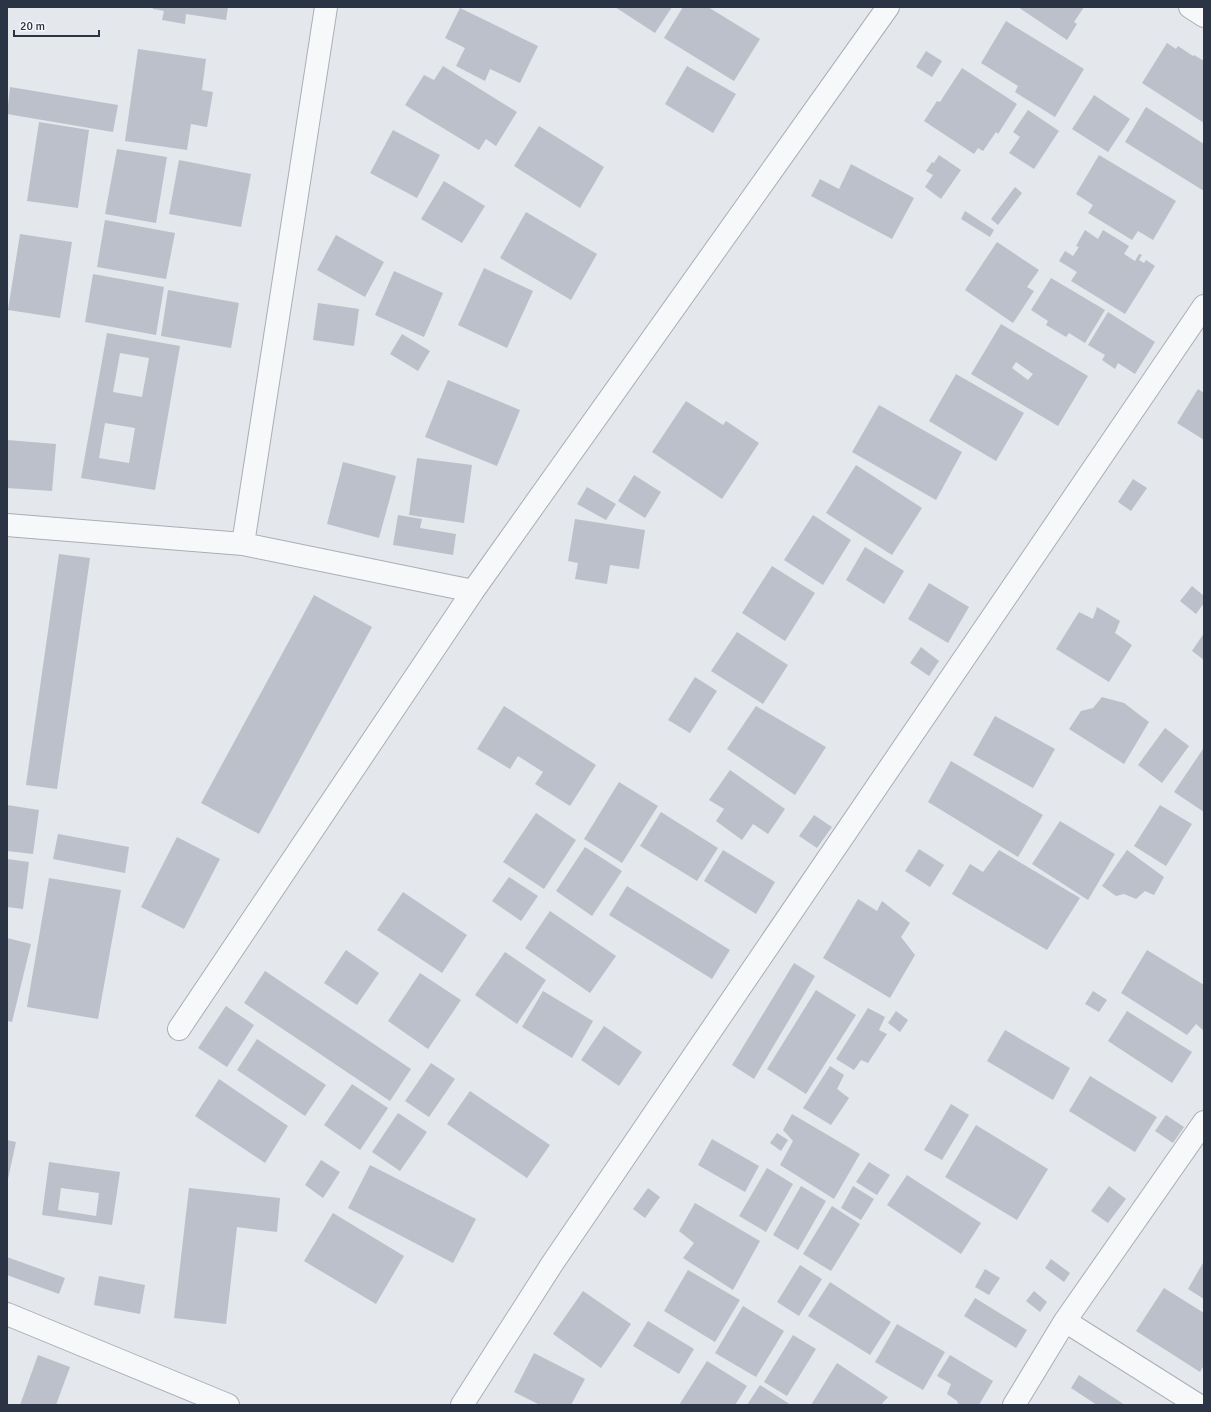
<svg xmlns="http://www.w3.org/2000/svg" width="1211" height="1412" font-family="Signika,sans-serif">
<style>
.building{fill:#bbc0ca;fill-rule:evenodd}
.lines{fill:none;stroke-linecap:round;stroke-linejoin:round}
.street-casing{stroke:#a9aeb7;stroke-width:24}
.street{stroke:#f7f8fa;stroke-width:22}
</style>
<rect width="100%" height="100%" fill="#e4e7ec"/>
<path class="building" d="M153,7h75l-2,13 -40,-6 -1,10 -23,-4 2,-9 -11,-2z
M615,7h57l-17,26z
M683,7h25l52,32 -26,42 -70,-43z
M1018,7h66l-10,15 3,2 -10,16z
M460,8l78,38 -18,37 -30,-14 -5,12 -29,-15 9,-18 -20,-10z
M1006,21l78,48 -29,48 -40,-25 3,-6 -37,-23z
M1167,43l9,6 2,-3 15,10 1,-1 10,6v62l-62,-40z
M138,49l68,10 -4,31 11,2 -6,35 -16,-3 -4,26 -62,-9z
M926,51l16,10 -10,16 -16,-10z
M443,66l74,46 -21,34 -10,-7 -7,11 -74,-45 19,-30 10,5z
M687,66l49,28 -23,39 -48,-29z
M962,68l55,36 -19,30 -2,-2 -13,19 -5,-3 -4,6 -50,-33 13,-20 3,1z
M10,87l108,18 -5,27 -106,-18z
M1094,95l36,24 -22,33 -36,-23z
M1146,107l58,37v47l-79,-49z
M1028,110l31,21 -25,38 -25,-16 11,-16 -7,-5z
M39,122l50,8 -11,78 -51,-7z
M539,126l65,41 -24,41 -66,-42z
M393,130l47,25 -23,43 -47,-25z
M117,149l50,8 -11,66 -51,-9z
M939,155l22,15 -20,29 -16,-12 8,-12 -7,-4 6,-9 2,1z
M1099,155l77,46 -23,39 -15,-9 -6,9 -44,-27 5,-8 -17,-11z
M179,160l72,14 -10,53 -72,-13z
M851,164l63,34 -22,41 -81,-43 9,-17 19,10z
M444,181l41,25 -23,37 -41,-24z
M1015,187l7,6 -24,32 -7,-6z
M965,211l29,19 -4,7 -29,-18z
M526,212l71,42 -26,46 -71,-42z
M105,220l70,13 -9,46 -69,-12z
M1085,230l13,9 5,-9 26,16 -5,8 11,7 4,-7 3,1 -3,5 5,3 2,-3 9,6 -30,48 -54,-33 6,-9 -18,-11 6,-10 8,5 6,-9 -3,-1z
M20,234l52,8 -12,76 -52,-8z
M336,235l48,27 -19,35 -48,-27z
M997,242l42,28 -12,17 7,4 -21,32 -48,-33z
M484,268l49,23 -26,57 -49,-23z
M394,271l49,22 -19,44 -49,-22z
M93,274l71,13 -8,48 -71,-13z
M1051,278l54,32 -20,33 -16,-10 -3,4 -20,-12 2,-4 -17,-11z
M168,290l71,13 -8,45 -70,-12z
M318,303l41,6 -5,37 -41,-6z
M1108,312l47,30 -20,32 -17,-11 -3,6 -13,-9 3,-5 -17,-10z
M1001,324l87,52 -30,50 -87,-52zM1016,362l17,12 -5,6 -16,-12z
M107,333l73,13 -25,144 -74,-12zM120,353l29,5 -7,39 -29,-5zM105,423l30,5 -6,35 -30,-5z
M402,334l28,17 -12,20 -28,-17z
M956,374l68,39 -28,48 -67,-40z
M448,380l72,30 -23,56 -72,-29z
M1198,389l6,4v47l-27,-17z
M686,401l37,24 3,-4 33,22 -37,56 -70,-47z
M879,405l83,47 -26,48 -84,-48z
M7,440l49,4 -4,47 -45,-3z
M417,458l55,7 -8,58 -55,-8z
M343,462l53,14 -17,62 -52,-14z
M856,465l66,43 -30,47 -66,-42z
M634,475l27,17 -16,26 -27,-17z
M1133,479l14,9 -16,23 -13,-9z
M587,487l29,17 -10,16 -29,-16z
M398,515l24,4 -2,9 36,6 -3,21 -60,-10z
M813,515l38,25 -28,45 -39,-25z
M575,519l70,11 -6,39 -29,-4 -3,19 -32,-5 3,-16 -10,-2z
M865,547l39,24 -20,33 -38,-24z
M59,554l31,4 -33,231 -31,-4z
M772,566l43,27 -30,48 -43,-28z
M929,583l40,24 -21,36 -40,-24z
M1192,586l12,10v7l-8,11 -16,-13z
M314,595l58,32 -113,207 -58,-31z
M1097,607l23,14 -5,12 17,12 -23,37 -53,-33 23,-37 14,7z
M737,632l51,33 -25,39 -52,-33z
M1204,633v27l-12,-9z
M921,647l18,14 -10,15 -19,-13z
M695,677l22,14 -27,42 -22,-13z
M1102,697l22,6 25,19 -25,42 -55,-35 12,-18 12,-3z
M504,706l92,59 -26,41 -35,-22 8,-12 -25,-16 -8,13 -33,-20z
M756,706l70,41 -31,48 -68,-46z
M995,716l60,33 -22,39 -60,-33z
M1165,728l24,18 -27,37 -24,-18z
M1203,749h1v63l-30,-20z
M951,761l92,54 -25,42 -90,-55z
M730,770l55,39 -17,25 -15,-10 -11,16 -26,-19 8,-12 -15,-9z
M619,782l39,24 -36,57 -38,-24z
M7,805l32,5 -6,44 -26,-3z
M1160,805l32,19 -26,42 -32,-20z
M661,812l57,36 -21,33 -57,-35z
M536,813l40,27 -32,49 -41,-27z
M814,815l18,12 -15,21 -18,-12z
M1060,821l55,33 -27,46 -56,-36z
M58,834l71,13 -4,26 -72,-14z
M177,837l43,22 -36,70 -43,-22z
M585,847l37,24 -30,45 -36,-25z
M919,849l25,16 -14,22 -25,-16z
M723,850l52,32 -19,32 -52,-33z
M999,850l81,48 -33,52 -95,-56 18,-30 13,8z
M1127,850l37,27 -10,18 -9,-4 -9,8 -12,-5 -8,2 -14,-10z
M7,859l22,3 -6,47 -16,-2z
M509,877l29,19 -17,25 -29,-20z
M49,878l72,12 -23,129 -71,-12z
M627,886l103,64 -18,29 -103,-64z
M403,892l64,43 -25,38 -65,-43z
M858,899l19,12 5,-10 28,22 -9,14 14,18 -25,43 -67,-40z
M550,911l66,45 -26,37 -65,-45z
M7,938l24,6 -19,78 -5,-1z
M346,950l33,23 -22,32 -33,-22z
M1147,950l57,35v46l-8,-7 -9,11 -66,-42z
M505,952l41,28 -29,44 -42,-29z
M794,963l21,13 -61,103 -22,-14z
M265,971l146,98 -21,32 -146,-98z
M420,973l41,27 -33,49 -40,-28z
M816,990l40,25 -50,79 -39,-25z
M543,991l50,30 -21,37 -50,-31z
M1093,991l14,9 -8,12 -14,-8z
M226,1006l28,19 -27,42 -29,-19z
M868,1008l17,9 -6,13 8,4 -19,29 -7,-3 -7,10 -18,-11z
M896,1011l12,9 -8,12 -12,-9z
M1127,1011l65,41 -20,31 -64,-42z
M604,1026l38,26 -23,34 -38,-26z
M1005,1030l65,38 -17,32 -66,-39z
M257,1039l69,46 -21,31 -68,-46z
M431,1063l24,16 -26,38 -24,-16z
M830,1066l14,9 -7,14 12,9 -18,27 -28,-17z
M1090,1076l67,41 -22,35 -66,-41z
M219,1079l69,47 -23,37 -70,-47z
M352,1084l36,24 -28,42 -36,-25z
M470,1091l80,54 -23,33 -80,-54z
M951,1104l18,11 -27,45 -18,-10z
M398,1113l29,19 -27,39 -28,-19z
M792,1114l68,40 -26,45 -54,-34 13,-24 -10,-11z
M1166,1115l18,12 -11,16 -18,-12z
M976,1125l72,44 -31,51 -72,-43z
M777,1133l11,7 -7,11 -11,-8z
M712,1139l47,27 -14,26 -47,-27z
M7,1140l9,2 -8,37h-1z
M321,1160l19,12 -17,26 -18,-13z
M49,1162l71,10 -8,53 -70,-10zM61,1188l38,5 -3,23 -38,-6z
M869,1162l21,13 -13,20 -21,-13z
M370,1165l106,54 -23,44 -105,-55z
M767,1168l26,16 -27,48 -27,-16z
M907,1175l74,48 -20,31 -74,-49z
M801,1186l25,15 -28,49 -25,-15z
M853,1186l21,13 -13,21 -20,-12z
M1109,1186l17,13 -18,24 -17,-12z
M189,1188l91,10 -3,34 -40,-5 -11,97 -52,-6z
M648,1188l12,9 -15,21 -12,-9z
M695,1203l65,38 -27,49 -50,-32 11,-15 -15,-12z
M832,1206l28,18 -29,47 -28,-17z
M333,1213l71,43 -28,48 -72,-43z
M7,1257l58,21 -6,16 -52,-19z
M1051,1259l19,14 -6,9 -19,-14z
M1204,1261v38l-16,-10z
M800,1265l22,14 -23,37 -22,-14z
M985,1269l15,9 -11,17 -14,-8z
M688,1270l52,30 -25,42 -51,-31z
M99,1276l46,9 -5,29 -46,-9z
M830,1282l61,40 -21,33 -62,-39z
M1164,1288l40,25v52l-4,7 -64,-41z
M583,1291l48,33 -30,44 -48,-34z
M1034,1291l13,11 -7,10 -14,-11z
M975,1298l52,32 -11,18 -52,-32z
M743,1306l41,25 -28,46 -41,-24z
M648,1321l46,28 -15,25 -46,-28z
M897,1324l48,28 -22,38 -48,-28z
M793,1335l23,14 -29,47 -23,-14z
M534,1353l51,26 -14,26h-31l-26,-13z
M38,1355l32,12 -14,38h-36z
M950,1355l43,26 -14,24h-20l-2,-4 -10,-7 4,-10 -14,-8z
M707,1361l40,25 -12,19h-56z
M837,1363l51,34 -7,8h-70z
M1079,1375l46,30h-28l-26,-17z
M760,1385l31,20h-44z"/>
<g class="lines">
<g class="street-casing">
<path id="street" d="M1190,7l14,9
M7,525l236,19 83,-537
M243,544l230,47
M179,1029l294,-438 415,-584
M7,1314l221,91
M1065,1321l133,84
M462,1405l90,-141 652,-958
M1014,1405l51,-84 139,-199"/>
</g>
<use href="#street" class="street"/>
</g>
<rect width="1211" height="1412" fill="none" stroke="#2b3445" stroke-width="16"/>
<path d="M14 30v6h85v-6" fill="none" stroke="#2b3445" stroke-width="2"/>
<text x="20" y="30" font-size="12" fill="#2b3445" stroke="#f4f6f9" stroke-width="3" paint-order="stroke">20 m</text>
</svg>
